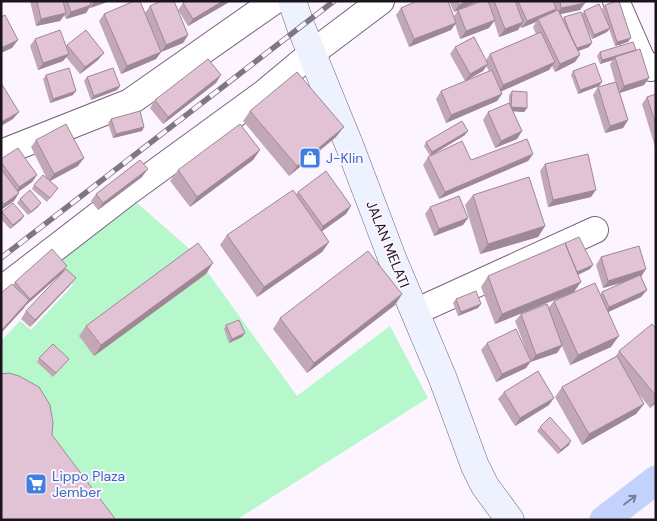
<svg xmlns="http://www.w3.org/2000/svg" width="657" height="521" font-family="'DM Sans',sans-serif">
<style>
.green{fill:#b6f7cb}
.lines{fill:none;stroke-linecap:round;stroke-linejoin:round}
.street-casing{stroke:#76647c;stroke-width:28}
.secondary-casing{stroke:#76647c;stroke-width:29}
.highway-casing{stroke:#d6d5d6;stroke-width:29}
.street{stroke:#fff;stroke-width:26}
.secondary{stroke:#edf2fe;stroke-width:28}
.highway{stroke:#c3d2fd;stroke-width:28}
.rail-casing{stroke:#7e7781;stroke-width:5.5}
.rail{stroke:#fcf4ff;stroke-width:4;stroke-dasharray:11;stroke-linecap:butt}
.wall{fill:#c2a8b7}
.shaded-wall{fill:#9e8895}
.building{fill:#e2c3d5;stroke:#9e8895}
.oneway{stroke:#777c98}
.labels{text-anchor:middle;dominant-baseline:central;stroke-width:4;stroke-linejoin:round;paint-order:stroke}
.shop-label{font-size:14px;fill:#366cbe;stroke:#fcf4ff;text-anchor:start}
.street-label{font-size:14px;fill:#1b141d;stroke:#fcf4ff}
</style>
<rect width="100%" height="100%" fill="#fcf4ff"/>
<path class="green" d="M137,203l56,49 104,144 93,-70 38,72 -192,122h-123l-112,-138v-41l19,-20 11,9 42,-45 -17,-22z"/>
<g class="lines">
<g class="street-casing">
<path id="street" d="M616,1l29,66 6,1 5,-2
M1,153l129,-51 144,-101
M1,290l127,-98 136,-99 48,-40 69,-52
M415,312l180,-82"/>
</g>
<g class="secondary-casing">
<path id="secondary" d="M292,1l9,26 49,120 42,111 51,121 32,87 10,20 25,34"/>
</g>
<g class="highway-casing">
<path id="highway" d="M604,520l52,-40"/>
</g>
<use href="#street" class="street"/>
<use href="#secondary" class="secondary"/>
<use href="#highway" class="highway"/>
<g class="rail-casing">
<path id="rail" d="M1,258l333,-257"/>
</g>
<use href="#rail" class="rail"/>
</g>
<path class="wall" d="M30,1h80l-20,7v-1l-4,6 -20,6 -2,-4 -4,6 -24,5z
M186,1h45l-43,25 -10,-16 5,-7z
M449,1h30l-25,11z
M482,1h103l-5,9 -19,4 2,5 1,-2 18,-3 2,-3 21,5 -3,-7 3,-4 23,37 -13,4 -6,-17 -2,3 -15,7 -7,-15 4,23 -11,4 -3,11 -20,10 -3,-6 -3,4 -48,21 1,3 -5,7 -51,22 -10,-24 5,-8 48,-20 -3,-5 -3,5 -18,10 -15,-27 5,-7 31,13 4,-6 46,-20 -3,-7 3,-5 -15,6 -1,-2 -2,4 -19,7 -5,-16 -5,7 -29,11 -5,-15 -4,6 -42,17 -13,-32 5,-7 53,8 4,-6z
M150,6l38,29 -5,8 -22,9 -5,7 -35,15 -22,-53 5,-7 41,-1z
M35,39l31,8 1,-2 31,15 -18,14 -14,-17 -3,4 -25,9 -8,-24z
M633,42l11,43 -24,8 8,27 -5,8 -18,5 -12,-38 5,-8 17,-5 -5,-18 3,-4 -13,4 -3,-8 3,-4z
M573,71l26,15 -21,8 -7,-19z
M46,75l27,20 -23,8 -7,-24z
M87,77l33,9 -3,4 -26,10 -7,-19z
M216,83l-53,41 -13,-16 5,-8z
M512,91l15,17 -3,4 -11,-1 9,20 -5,8 -22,9 -12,-28 5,-8 21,-9v-8z
M656,94v56l-14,-46 5,-7z
M250,111l86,26 -47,39 -46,-55z
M111,119l33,8 -2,4 -29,7 -5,-15z
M465,135l-35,21 -6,-10 2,-4z
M36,140l42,26 -28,15 8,7 -11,14 -15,-13 2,-4 12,-8 -15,-30z
M260,150l-7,10 -63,47 -20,-26 8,-11z
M533,154l-5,7 -89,38 -16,-34 5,-8 43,3z
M1,159l36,16 -5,7 -14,10 -4,9 -13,9z
M545,164l46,33 -43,10 -8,-36z
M142,177l-44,33 -7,-9 5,-7z
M298,192l53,14 -5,8 -24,17 7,11 -7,10 -65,45 -37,-52 7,-10 69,-41z
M473,195l72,31 -7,11 -58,17 -15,-49z
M20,199l18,8 -10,8 -11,-12z
M430,207l38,11 -5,7 -29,11 -9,-22z
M2,212l22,4 -3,4 -11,9 -9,-10v-5z
M601,257l40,20 6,13 -6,7 -33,15 3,35 -41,18 -8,-19 -5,7 -27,9 -4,6 -30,14 -15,-32 6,-7 38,4 -10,-26 6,-7 27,-6 6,-7 46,-6 2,-3 23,-10 -22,6 -7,-23z
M590,269l-12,6 -4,17 -79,32 -14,-37 7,-11z
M62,273l-37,33 -24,27 12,-48 2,-3z
M206,274l-112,82 -15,-20 7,-10z
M76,278l-6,7 -40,42 -9,-8 5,-8z
M402,294l-7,11 -88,68 -34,-44 7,-11z
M456,299l22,9 -20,8 -5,-13z
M226,325l16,12 -13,6 -5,-14z
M656,329v74l-6,5 -12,-15 6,11 -8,10 -54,31 -27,-48 7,-10 54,-31 3,-5z
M39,358l30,1 -16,18 -16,-15z
M504,392l45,13 -34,21 -17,-27z
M540,427l29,18 -11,9 -21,-23z"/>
<path class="shaded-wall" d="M95,1h15l-20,7z
M223,1h8l-43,25 5,-7z
M467,1h12l-25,11 5,-7z
M585,3l-5,7 -24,5 5,-7z
M91,5l-5,8 -20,6 5,-7z
M556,9l-5,7 -13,3 -2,3 -15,6 6,-7z
M66,13l-6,8 -24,5 5,-7z
M495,20l-6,8 -29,11 6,-8z
M523,22l-5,8 -19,7 6,-8z
M456,23l-5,7 -42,17 5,-8z
M610,28l-3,4 -15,7 2,-4z
M188,35l-5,8 -22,9 -5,7 -35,15 6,-8 34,-14 5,-7z
M631,38l-3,4 -13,4 2,-4z
M18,40l-6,8 -11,5v-5z
M592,43l-3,4 -16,6 2,-4z
M636,50l-21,7 -2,3 -13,4 2,-4z
M104,53l-6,7 -18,14 5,-7z
M69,54l-6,7 -25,9 5,-7z
M580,55l-5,7 -20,10 5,-8z
M555,62l-6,8 -51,23 5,-8z
M488,64l-5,7 -18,10 5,-7z
M221,75l-5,8 -53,41 5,-7z
M649,78l-5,7 -25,8 5,-7z
M602,82l-3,4 -21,8 2,-4z
M120,86l-3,4 -26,10 3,-4z
M76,91l-3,4 -23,8 3,-4z
M502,94l-5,7 -51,22 5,-8z
M511,107l16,1 -3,4 -16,-1z
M19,112l-6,7 -12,7v-4z
M628,120l-5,8 -18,5 5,-7z
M144,127l-2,4 -29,7 3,-4z
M344,127l-8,10 -47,39 8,-10z
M468,131l-3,4 -35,21 2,-4z
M522,131l-5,8 -22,9 6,-7z
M260,150l-7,10 -63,47 7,-10z
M533,154l-5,7 -89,38 6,-7z
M84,158l-6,8 -30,16 6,-8z
M148,169l-6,8 -44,33 5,-7z
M37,175l-5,7 -18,13 5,-8z
M596,190l-5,7 -43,10 5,-7z
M19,193l-5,8 -13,9v-2l3,-4z
M41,203l-3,4 -10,8 3,-3z
M351,206l-5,8 -28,20 5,-8z
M24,216l-3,4 -11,9 3,-4z
M468,218l-5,7 -29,11 5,-7z
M545,226l-7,11 -58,17 8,-10z
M329,242l-7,10 -65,45 7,-10z
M213,263l-7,11 -112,82 7,-11z
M593,265l-3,4 -15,7 2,-4z
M67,266l-5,7 -37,33 5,-7z
M646,269l-5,8 -38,11 5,-7z
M76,278l-6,7 -40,42 5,-7z
M581,282l-7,10 -79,32 7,-10z
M647,290l-6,7 -37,17 5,-7z
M402,294l-7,11 -88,68 7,-10z
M29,300l-5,8 -23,25v-2z
M481,304l-3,4 -20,8 3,-4z
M245,333l-3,4 -13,6 3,-4z
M619,336l-8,11 -41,18 8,-10z
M562,345l-5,8 -27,9 6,-7z
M531,361l-5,7 -30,14 6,-8z
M554,398l-5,7 -34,21 5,-8z
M656,400v3l-6,5z
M644,404l-8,10 -54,31 7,-11z
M571,441l-2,4 -11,9 3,-4z"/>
<path class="building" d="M37,1h26l3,12 -25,6z
M67,1h23l1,4 -20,7z
M134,1h6l21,51 -34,14 -23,-52z
M161,1h13l14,34 -22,10 -16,-39z
M186,1h37l-30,18 -10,-16z
M417,1h31l8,22 -42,16 -13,-31z
M457,1h10l-8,4z
M482,1h6l7,19 -29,11 -8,-21z
M494,1h21l8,21 -18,7z
M518,1h35l3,8 -29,12z
M560,1h25v2l-24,5z
M617,1h2l12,37 -14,4 -12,-37z
M599,4l11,24 -16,7 -10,-24z
M558,10l22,45 -20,9 -22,-45z
M581,12l11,31 -15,5 -6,-12 -7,-19z
M5,15l13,25 -17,8v-31z
M60,30l9,24 -26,9 -8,-24z
M86,30l18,23 -19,14 -18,-22z
M541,32l14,30 -52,23 -13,-31z
M474,37l14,27 -18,10 -15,-27z
M633,42l3,8 -34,10 -2,-8z
M640,49l9,29 -25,8 -9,-29z
M208,59l13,16 -53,42 -13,-17z
M595,63l7,19 -22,8 -7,-19z
M69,68l7,23 -23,8 -7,-24z
M113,68l7,18 -26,10 -7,-19z
M492,70l10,24 -51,21 -10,-24z
M297,72l47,55 -47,39 -47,-55z
M616,82l12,38 -18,6 -12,-39z
M1,83l18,29 -18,10z
M512,91l15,1v16l-16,-1z
M656,94v31l-9,-28z
M509,103l13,28 -21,10 -13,-29z
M140,111l4,16 -28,7 -5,-15z
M462,121l6,10 -36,21 -6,-10z
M66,124l18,34 -30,16 -18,-34z
M240,124l20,26 -63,47 -19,-27z
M527,139l6,15 -88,38 -17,-35 34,-16 9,19z
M18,148l19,27 -18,12 -18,-25v-3z
M588,154l8,36 -43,10 -8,-36z
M140,160l8,9 -45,34 -7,-9z
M1,169l18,24 -15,11 -3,-3z
M326,171l25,35 -28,20 -25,-34z
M43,175l15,13 -8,10 -16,-13z
M529,177l16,49 -57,18 -15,-49z
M30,190l11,13 -10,9 -11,-13z
M293,190l36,52 -65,45 -37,-52z
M459,196l9,22 -29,11 -9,-22z
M13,203l11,13 -11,9 -11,-13z
M579,237l14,28 -16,7 -12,-29z
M198,243l15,20 -112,82 -15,-19z
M565,243l16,39 -79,32 -14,-38z
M639,246l7,23 -38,12 -7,-24z
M52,249l15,17 -37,33 -15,-17z
M368,251l34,43 -88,69 -34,-45z
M66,269l10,9 -41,42 -9,-9z
M640,275l7,15 -38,17 -7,-15z
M595,283l24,53 -41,19 -24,-54z
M12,284l17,16 -28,31v-38z
M476,291l5,13 -20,8 -5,-13z
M547,304l15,41 -26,10 -15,-41z
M239,320l6,13 -13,6 -6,-14z
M652,324l4,5v67l-37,-45z
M516,329l15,32 -29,13 -15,-31z
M53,344l16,15 -13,14 -17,-15z
M617,356l27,48 -55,30 -27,-47z
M538,371l16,27 -34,20 -16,-26z
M9,373l10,3 20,11 11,18 3,18 -1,12 64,85h-115v-146z
M550,417l21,24 -10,9 -21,-23z"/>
<defs><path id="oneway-shaft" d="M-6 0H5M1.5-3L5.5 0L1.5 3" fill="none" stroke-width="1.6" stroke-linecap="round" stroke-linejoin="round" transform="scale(1.25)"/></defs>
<use class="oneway" href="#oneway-shaft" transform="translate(630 500) rotate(-37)"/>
<defs>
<g id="shop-square" transform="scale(1.125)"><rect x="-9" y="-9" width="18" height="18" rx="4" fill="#3f7fe0" stroke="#fcf4ff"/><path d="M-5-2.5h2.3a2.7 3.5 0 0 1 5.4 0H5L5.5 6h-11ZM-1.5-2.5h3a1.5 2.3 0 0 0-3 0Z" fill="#fff"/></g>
<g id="supermarket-square" transform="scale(1.125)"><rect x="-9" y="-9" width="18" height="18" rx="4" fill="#3f7fe0" stroke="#fcf4ff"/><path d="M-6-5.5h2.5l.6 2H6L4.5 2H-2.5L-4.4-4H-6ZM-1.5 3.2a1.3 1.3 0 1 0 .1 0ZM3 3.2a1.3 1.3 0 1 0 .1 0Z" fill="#fff"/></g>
</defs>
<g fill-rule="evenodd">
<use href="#shop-square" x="310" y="158"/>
<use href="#supermarket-square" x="36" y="484"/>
</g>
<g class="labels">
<g class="shop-label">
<text x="326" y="158">J-Klin</text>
<text x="52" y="476">Lippo Plaza<tspan x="52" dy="16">Jember</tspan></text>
</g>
<g class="street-label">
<text transform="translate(388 244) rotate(68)">JALAN MELATI</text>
</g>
</g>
<rect width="657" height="521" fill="none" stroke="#1b141d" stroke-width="5"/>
</svg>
